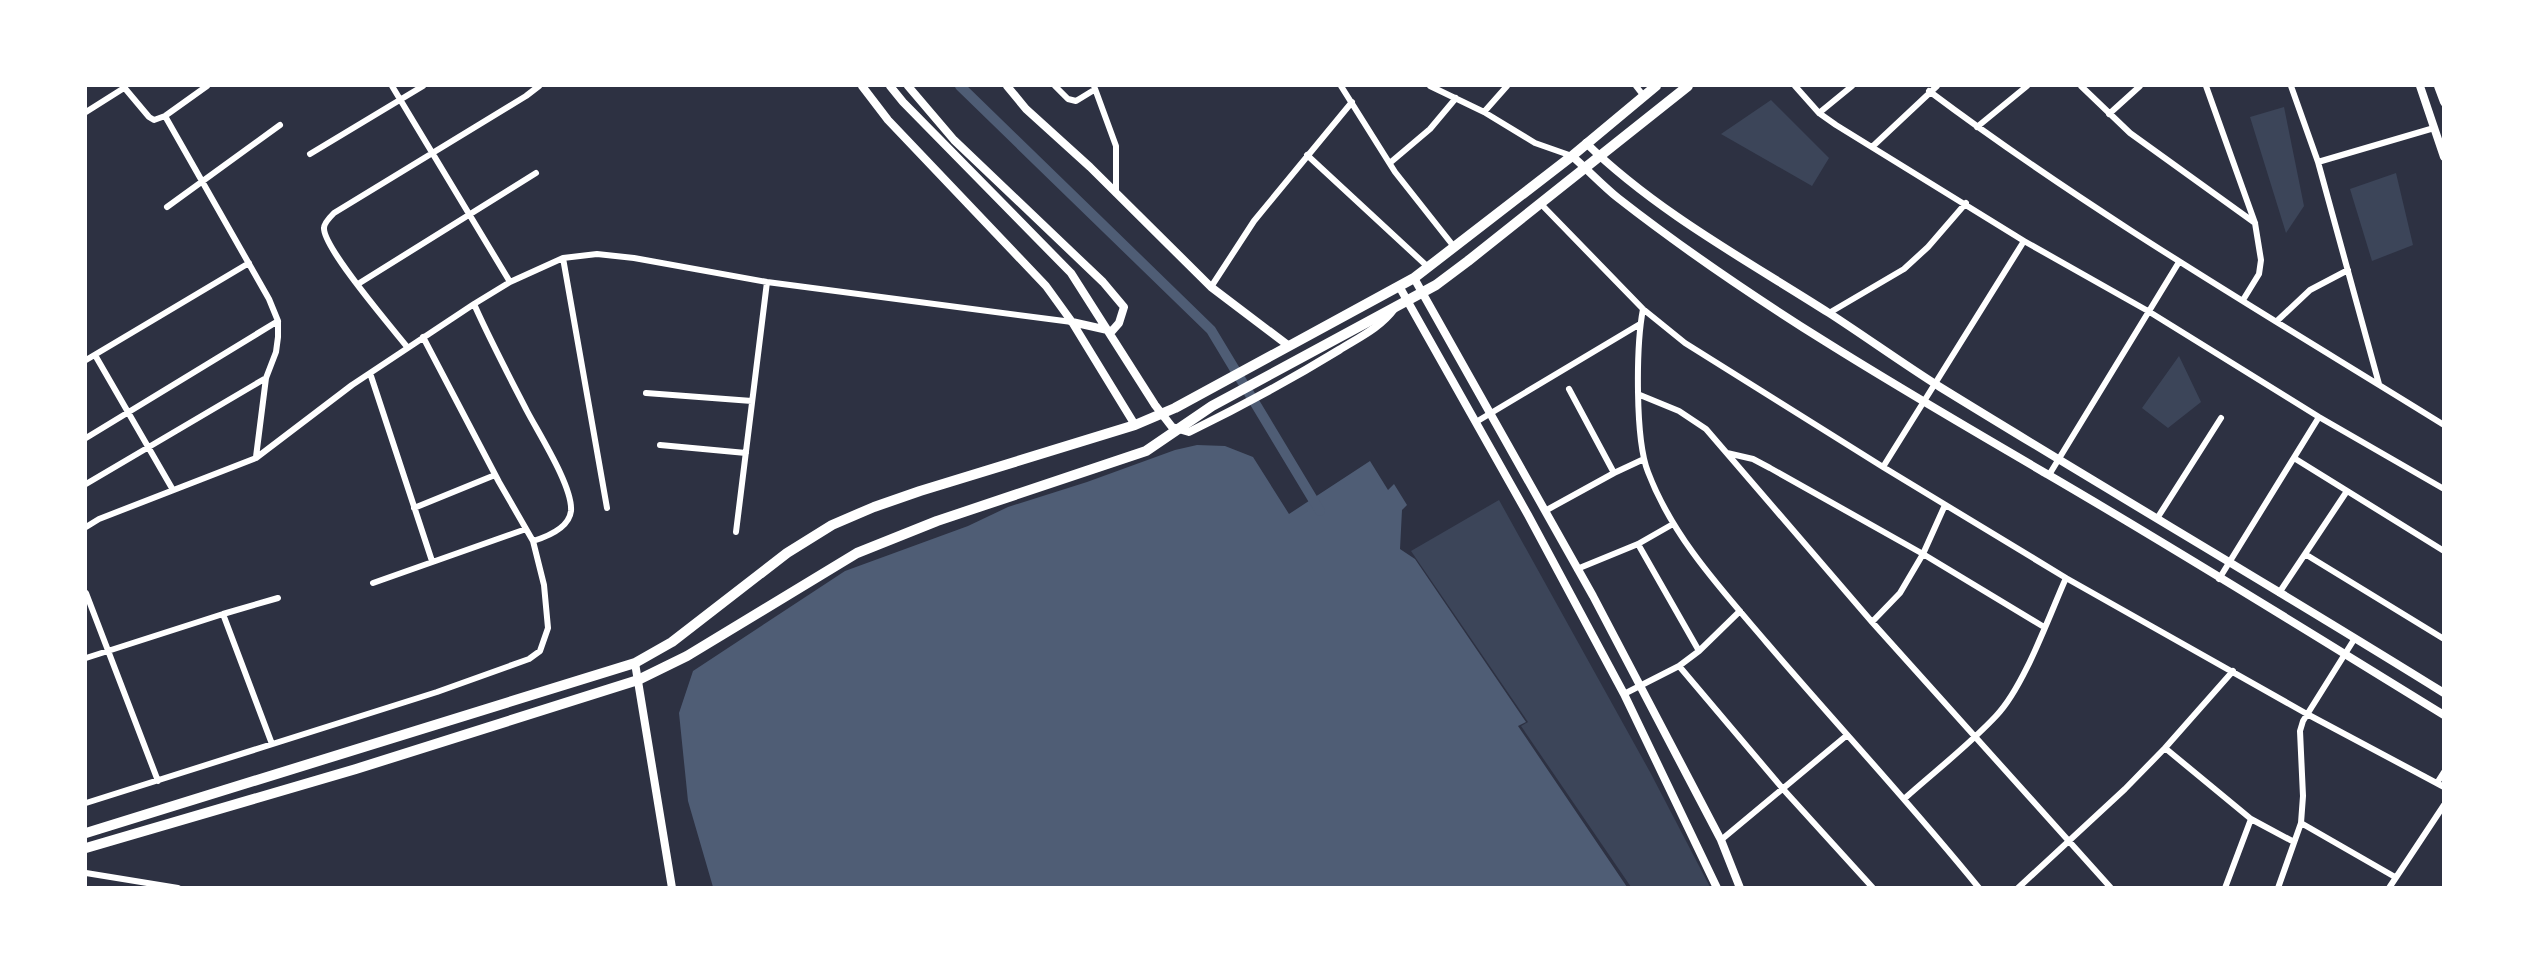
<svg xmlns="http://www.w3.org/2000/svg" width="2529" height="973" font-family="'Playfair Display',serif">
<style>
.green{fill:#3c4559}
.water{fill:#4f5d75}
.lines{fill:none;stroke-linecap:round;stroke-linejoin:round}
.canal{stroke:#4f5d75;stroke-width:10}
.minor{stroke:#fff;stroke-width:6}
.tertiary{stroke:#fff;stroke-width:8}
.primary{stroke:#fff;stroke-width:10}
</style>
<rect width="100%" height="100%" fill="#2d3142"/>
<path class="green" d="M1771,100l58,58 -17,28 -91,-52z
M2284,107l20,99 -18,27 -36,-116z
M2396,173l17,72 -41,16 -22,-72z
M2179,356l22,46 -33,26 -26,-20z
M1499,500l151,272 60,115h-79l-110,-161 7,-4 -117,-171z"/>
<path class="water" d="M1197,445l28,1 28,11 36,57 81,-53 18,29 6,-6 13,21 -5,5 -2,39 15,10 111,163 -8,4 109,161h-914l-25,-86 -9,-88 14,-42 152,-100 123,-45 40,-19 79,-25 88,-32z"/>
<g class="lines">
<path class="canal" d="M960,86l251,244 109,181"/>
<path class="minor" d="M123,86l26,31 5,3 11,-4 42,-30
M392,86l118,196
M1055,86l13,13 8,2 18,-11
M1094,86l22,60v47
M1341,86l54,86 60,76
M1430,86l54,26 51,31 37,13
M1636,86l7,9
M1795,86l24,27 17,12 188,116 124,70 171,106 125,72
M2081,86l49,47 125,90
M2206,86l49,137 6,37 -2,14 -16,26
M2291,86l27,76 61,222
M1929,91c164,123 341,226 515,334
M86,112l38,-24
M1484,112l23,-26
M1819,113l33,-27
M2109,114l31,-28
M165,116l104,183 9,22v16l-2,15 -10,26 -10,79
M1977,127l50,-41
M1872,147l65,-61
M310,154l113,-68
M1307,155l121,112
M1391,162l39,-33 26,-31
M2318,162l116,-34
M1540,203l103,106 42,34 198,124 183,111 241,136 137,73
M167,207l113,-82
M563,258l44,250
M358,284l178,-111
M1211,287l43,-66 98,-119
M474,304c16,36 35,72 53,107 12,23 46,76 44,100 -2,17 -25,26 -38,30
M1643,309c-7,37 -8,130 5,163 25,66 74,118 119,171 70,82 144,161 212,245
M1829,313l75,-44 24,-22 38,-44
M2277,321l33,-31 38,-20
M408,348c-15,-19 -85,-100 -84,-120 0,-5 6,-11 10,-15l192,-117 13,-10
M95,355l78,135
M86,360l163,-97
M370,373l62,188
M1569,389l45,84
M646,393l106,8
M1640,395l39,16 27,18 166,193 239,266
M1476,422l164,-98
M86,438l192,-117
M660,445l86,8
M1727,453l26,6 17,9 153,86 121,73
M2294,458l150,93
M1883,467l141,-226
M2049,475l130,-213
M86,484l180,-106
M414,508l81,-33
M1545,511l69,-38 30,-14
M2158,517l63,-99
M86,527l13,-8 157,-61 96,-73 122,-81 36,-22 53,-24 34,-4 37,4 133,24 305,40
M736,532l31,-250
M1638,544l61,107
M2305,554l139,85
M1577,569l61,-25 35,-20
M2219,579l100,-162
M373,583l153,-54
M86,593l72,188
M2279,593l68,-102
M223,614l49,130
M1872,622l28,-29 23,-39 22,-49
M86,658l137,-44 55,-16
M1679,666l104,123 90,99
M1624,694l55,-28 20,-15 41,-40
M2165,748l86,71 43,23
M2437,783l7,-11
M1904,799c30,-27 64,-53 92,-83 28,-29 53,-100 70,-138
M86,803l351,-111 92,-33 11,-8 8,-23 -4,-43 -11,-44 -34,-59 -76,-145
M2301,823l94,54
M1721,840l125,-104
M86,873l92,15
M2018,888l107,-99 40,-41 68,-77
M2225,888l26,-69
M2278,888l23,-65 2,-27 -3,-65 3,-10 52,-83
M2389,888l55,-83"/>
<path class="tertiary" d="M862,86l26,34 158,166 26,36 63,103
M890,86l13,16 168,171 84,132 17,22 17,5c51,-25 101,-52 150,-82 19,-12 41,-22 55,-41
M908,86l46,54 149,142 21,25 -5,16 -7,8 -40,-9
M1007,86l19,23 64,58 121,120 78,59
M2420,86l24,71
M2438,86l6,16
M1586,143c71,69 160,117 243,170 37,24 73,50 111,74 167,103 337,202 504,306
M1572,156c15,13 30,29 46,42 133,104 283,191 429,276 134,78 265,160 397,241
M1414,278l179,318 128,244 19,48
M1399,286l129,229 96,179 93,194
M635,663l37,225"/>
<path class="primary" d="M86,833l549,-170 37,-21 115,-89 45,-28 42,-18 46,-16 215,-66 40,-17 239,-130 158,-122 84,-70
M86,848l270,-79 282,-89 49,-24 170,-103 80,-32 209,-70 66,-45 224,-121 32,-24 220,-175"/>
</g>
<rect width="2529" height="973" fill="none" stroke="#ffffff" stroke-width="174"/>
</svg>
